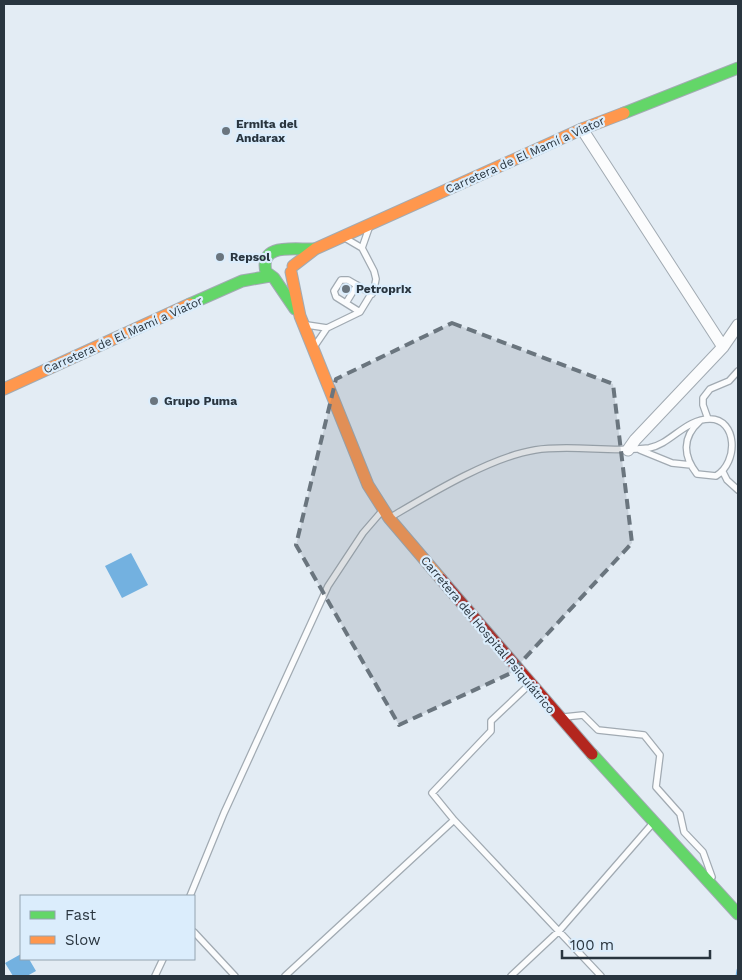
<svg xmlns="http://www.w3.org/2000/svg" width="742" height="980" font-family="'Work Sans',sans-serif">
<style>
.water{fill:#73b1e0}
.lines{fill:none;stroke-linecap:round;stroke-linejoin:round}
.stream{stroke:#73b1e0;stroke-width:3}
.lane-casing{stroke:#a1aab2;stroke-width:8}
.street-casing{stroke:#a1aab2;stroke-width:13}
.fast-casing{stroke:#a1aab2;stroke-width:13}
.slow-casing{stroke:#a1aab2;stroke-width:13}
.jam-casing{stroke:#a1aab2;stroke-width:13}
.lane{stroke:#fbfcfd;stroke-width:5.5}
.street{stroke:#fbfcfd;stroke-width:11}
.fast{stroke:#63d668;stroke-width:11}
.slow{stroke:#ff974d;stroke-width:11}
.jam{stroke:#b3261e;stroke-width:11}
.marked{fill:#6a757e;fill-opacity:0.2;stroke:#6a757e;stroke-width:4;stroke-dasharray:10 6;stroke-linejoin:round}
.poi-dot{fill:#6a757e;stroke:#dbedfc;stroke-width:2}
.labels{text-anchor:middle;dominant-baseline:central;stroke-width:4.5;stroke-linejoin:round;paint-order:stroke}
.poi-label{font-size:12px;font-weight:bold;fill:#29353f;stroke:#dbedfc;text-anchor:start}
.street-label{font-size:12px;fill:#29353f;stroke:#dbedfc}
</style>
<rect width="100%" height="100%" fill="#e3ecf4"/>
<path class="water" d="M131,553l17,32 -26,13 -17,-32z
M21,954v5h8l7,12 -9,5h-14l-8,-13z"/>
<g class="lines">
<path class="stream" d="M737,976l1,-6"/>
<g class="lane-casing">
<path id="lane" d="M362,248l7,-20
M346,303l11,-18
M360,312l-24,-15 -2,-6 7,-11h7l24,14
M307,325l20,3
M314,347l13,-19 33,-16 14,-23 2,-10 -2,-8 -12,-23 -17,-10
M708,419l-5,-14v-7l7,-9 19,-8 9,-10
M640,450l32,13 19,2
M723,472l4,8 11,10
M391,517c39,-23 100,-60 144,-67 35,-6 77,3 114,-2 22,-4 36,-29 61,-29 27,0 29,43 6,57l-19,-2c-14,-18 -15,-37 3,-53
M530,684l-39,37v10l-59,62 22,27 147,156
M564,717l19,-2 15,15 46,5 16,20 -4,32 24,27 4,18 19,20 9,25
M190,896l34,-83 104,-227 35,-53 19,-22
M194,932l41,44
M155,976l8,-17
M285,976l169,-156
M511,976l48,-45 94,-108"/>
</g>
<g class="street-casing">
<path id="street" d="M582,129l141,218
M628,450l7,-10 88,-93 15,-22"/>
</g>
<g class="fast-casing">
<path id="fast" d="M624,113l114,-45
M190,304l52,-23 28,-5
M295,309l-21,-31 -8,-6c-7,-30 29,-22 49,-23
M592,754l146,160"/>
</g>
<g class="slow-casing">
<path id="slow" d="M293,266l22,-17 267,-120 42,-16
M291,272l9,44 68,169 21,33 52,61
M4,389l186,-85"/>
</g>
<g class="jam-casing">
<path id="jam" d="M441,579l151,175"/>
</g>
<use href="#lane" class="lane"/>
<use href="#street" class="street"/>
<use href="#fast" class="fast"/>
<use href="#slow" class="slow"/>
<use href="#jam" class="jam"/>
</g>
<path class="marked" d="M452,323l161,61 19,159 -121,130 -112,52 -103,-180 40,-166z"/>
<g class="poi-dot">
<circle cx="226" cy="131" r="5"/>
<circle cx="220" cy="257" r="5"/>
<circle cx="346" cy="289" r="5"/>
<circle cx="154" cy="401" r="5"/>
</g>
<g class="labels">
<g class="poi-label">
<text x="236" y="124">Ermita del<tspan x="236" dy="14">Andarax</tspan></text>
<text x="230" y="257">Repsol</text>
<text x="356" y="289">Petroprix</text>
<text x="164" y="401">Grupo Puma</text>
</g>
<g class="street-label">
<text transform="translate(525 155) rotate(-24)">Carretera de El Mamí a Viator</text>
<text transform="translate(123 335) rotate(-24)">Carretera de El Mamí a Viator</text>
<text transform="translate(488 635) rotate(50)">Carretera del Hospital Psiquiátrico</text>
</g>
</g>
<rect width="742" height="980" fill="none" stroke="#29353f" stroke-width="10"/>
<rect x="20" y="895" width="175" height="65" fill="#dbedfc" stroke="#94a3b0"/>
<rect x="30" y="911" width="25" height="8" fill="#63d668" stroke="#94a3b0"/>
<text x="65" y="920" font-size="15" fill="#29353f">Fast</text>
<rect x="30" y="936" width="25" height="8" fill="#ff974d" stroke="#94a3b0"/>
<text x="65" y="945" font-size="15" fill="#29353f">Slow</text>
<path d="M562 950v8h148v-8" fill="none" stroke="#29353f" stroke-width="2.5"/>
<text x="570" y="950" font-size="15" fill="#29353f" stroke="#dbedfc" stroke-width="4" paint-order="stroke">100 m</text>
</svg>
